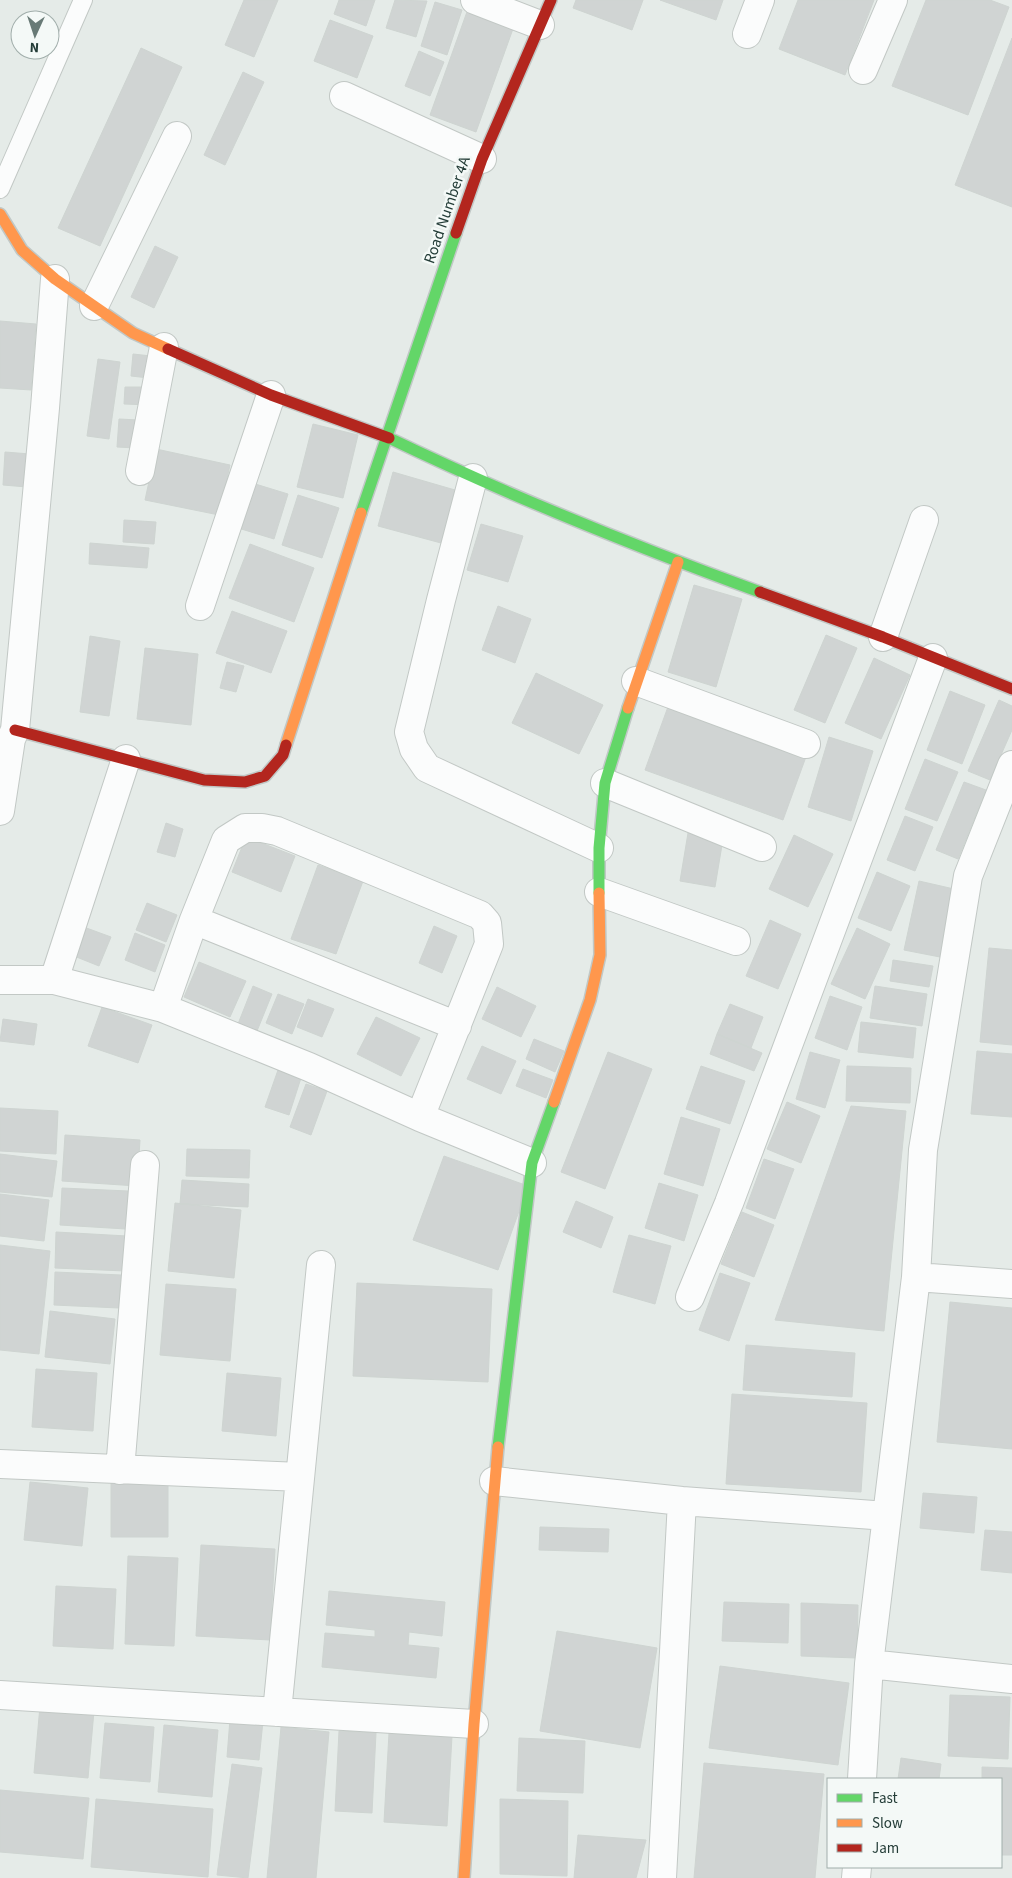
<svg xmlns="http://www.w3.org/2000/svg" width="1012" height="1878" font-family="'Source Sans 3',sans-serif">
<style>
.building{fill:#d0d4d3;stroke:#ced4d1}
.lines{fill:none;stroke-linecap:round;stroke-linejoin:round}
.lane-casing{stroke:#c2c8c5;stroke-width:20}
.street-casing{stroke:#c2c8c5;stroke-width:30}
.fast-casing{stroke:#c1c8c6;stroke-width:14}
.slow-casing{stroke:#c1c8c6;stroke-width:14}
.jam-casing{stroke:#c1c8c6;stroke-width:14}
.lane{stroke:#fbfcfc;stroke-width:18}
.street{stroke:#fbfcfc;stroke-width:28}
.fast{stroke:#63d668;stroke-width:11}
.slow{stroke:#ff974d;stroke-width:11}
.jam{stroke:#b3261e;stroke-width:11}
.labels{text-anchor:middle;dominant-baseline:central;stroke-width:5;stroke-linejoin:round;paint-order:stroke}
.street-label{font-size:16px;fill:#243d38;stroke:#f4f9f7}
</style>
<rect width="100%" height="100%" fill="#e5ebe8"/>
<path class="building" d="M244,0h34l-24,57 -29,-12z
M339,0h36l-9,26 -32,-12z
M395,0l32,1 -11,36 -30,-9z
M576,0h67l-11,30 -59,-22z
M660,0h63l-7,20z
M798,0h76l-29,75 -66,-26z
M926,0h64l19,7 -41,108 -76,-29z
M435,2l27,8 -15,45 -26,-9z
M468,9l46,17 -38,106 -46,-17z
M330,20l43,16 -16,42 -43,-17z
M1012,38v169l-57,-22z
M141,48l41,19 -82,179 -42,-18z
M419,51l25,11 -14,34 -25,-10z
M243,72l21,10 -39,83 -21,-10z
M155,246l23,11 -24,51 -23,-11z
M0,321l36,3 -5,66 -31,-2z
M133,354l18,2 -2,22 -18,-2z
M98,359l22,3 -11,77 -22,-3z
M125,387h27l-1,18 -27,-1z
M119,419l19,1 -2,28 -19,-1z
M313,424l45,11 -15,63 -46,-11z
M156,449l74,16 -11,50 -74,-15z
M5,452l25,2 -3,33 -24,-2z
M393,472l62,18 -14,53 -63,-17z
M252,483l36,11 -14,45 -36,-11z
M298,495l41,13 -17,50 -40,-13z
M124,520l32,2 -2,22 -31,-2z
M481,524l42,12 -15,46 -41,-12z
M90,543l59,5 -2,20 -58,-4z
M250,544l64,24 -20,54 -65,-24z
M694,585l48,14 -26,88 -48,-15z
M498,606l33,13 -16,44 -33,-13z
M232,611l55,20 -16,42 -55,-20z
M826,635l31,13 -32,75 -31,-13z
M90,636l30,5 -11,75 -29,-4z
M145,648l53,6 -7,71 -54,-6z
M874,658l36,17 -29,64 -36,-16z
M227,662l17,4 -8,26 -16,-4z
M536,673l67,32 -24,49 -67,-31z
M950,691l35,14 -23,59 -35,-14z
M999,700l13,6v24l-22,50 -22,-9z
M669,704l138,50 -24,66 -138,-50z
M829,737l44,14 -22,70 -43,-14z
M925,759l33,13 -21,49 -32,-12z
M964,782l22,8 -28,69 -22,-9z
M905,816l28,11 -18,44 -28,-11z
M166,823l17,6 -8,28 -18,-5z
M688,833l35,6 -8,48 -35,-6z
M794,835l39,19 -25,53 -39,-18z
M246,837l49,19 -14,36 -49,-20z
M318,865l45,16 -27,73 -45,-15z
M877,872l33,14 -19,45 -33,-13z
M919,881l35,8 -14,68 -36,-7z
M147,903l30,12 -11,27 -30,-12z
M770,920l31,14 -23,55 -32,-13z
M81,926l30,11 -12,29 -30,-12z
M434,926l23,10 -15,37 -23,-10z
M857,928l33,16 -25,55 -34,-15z
M135,933l30,12 -10,27 -30,-12z
M989,948l23,2v95l-32,-3z
M893,960l40,6 -4,21 -39,-6z
M199,962l47,19 -16,36 -46,-20z
M253,986l19,8 -15,37 -19,-7z
M875,986l52,8 -5,32 -52,-8z
M497,987l39,19 -15,31 -39,-18z
M278,994l26,10 -12,30 -26,-11z
M830,996l32,11 -15,43 -32,-12z
M308,999l26,10 -12,28 -25,-10z
M730,1004l33,13 -12,31 -34,-14z
M102,1007l50,18 -14,38 -50,-17z
M376,1017l44,21 -19,38 -44,-22z
M3,1019l34,5 -3,21 -34,-4z
M861,1022l55,6 -3,30 -55,-6z
M717,1034l45,19 -8,18 -44,-17z
M534,1039l30,12 -9,21 -29,-13z
M482,1046l34,15 -15,33 -34,-15z
M977,1051l35,3v63l-41,-3z
M608,1052l44,17 -47,120 -44,-17z
M810,1052l30,8 -15,48 -29,-9z
M701,1066l44,15 -15,43 -44,-15z
M847,1066l64,2 -1,35 -64,-2z
M523,1069l30,11 -7,18 -30,-12z
M278,1070l23,8 -12,37 -24,-8z
M306,1084l21,7 -16,44 -21,-8z
M787,1102l33,14 -19,47 -34,-14z
M851,1106l55,5 -22,220 -109,-11z
M0,1108l58,3 -2,43 -56,-3z
M681,1117l39,12 -17,57 -39,-12z
M65,1135l75,5 -3,46 -75,-5z
M187,1149l63,1 -1,28 -63,-2z
M0,1154l57,7 -5,36 -52,-5z
M444,1156l84,30 -30,84 -85,-30z
M764,1159l30,10 -19,50 -29,-11z
M182,1180l67,4 -1,23 -68,-3z
M659,1183l39,12 -14,46 -39,-13z
M62,1188l66,3 -2,38 -66,-4z
M0,1194l49,6 -5,41 -44,-5z
M576,1201l37,16 -12,31 -38,-16z
M175,1203l66,7 -7,68 -66,-7z
M742,1212l32,13 -20,52 -33,-13z
M56,1232l71,4 -2,35 -70,-3z
M629,1235l42,11 -16,58 -42,-12z
M0,1245l50,6 -11,103 -39,-4z
M55,1272l66,3 -2,33 -65,-3z
M720,1273l30,10 -21,58 -30,-11z
M357,1283l135,6 -4,93 -135,-6z
M166,1284l70,5 -6,72 -70,-6z
M950,1302l62,6v141l-75,-7z
M50,1311l65,8 -5,45 -65,-7z
M746,1345l109,8 -3,44 -109,-7z
M36,1369l61,4 -4,58 -61,-4z
M227,1373l54,5 -5,58 -54,-5z
M732,1394l135,9 -6,89 -135,-8z
M111,1477h57v60h-57z
M30,1482l58,6 -6,58 -58,-6z
M923,1493l54,4 -3,36 -54,-5z
M540,1527l69,2 -1,23 -69,-2z
M985,1530l27,2v41l-31,-3z
M201,1545l74,4 -5,91 -74,-4z
M128,1556l50,2 -4,88 -49,-2z
M56,1586l60,3 -3,60 -60,-3z
M329,1591l116,11 -3,34 -33,-4 -1,13 31,3 -3,30 -114,-11 3,-34 50,4v-7l-49,-5z
M724,1602l65,2 -1,39 -66,-2z
M801,1603l57,2 -1,53 -56,-2z
M557,1631l100,17 -17,100 -100,-17z
M720,1666l129,17 -11,82 -129,-17z
M950,1695l60,2 -2,62 -60,-3z
M40,1706l54,5 -6,67 -54,-5z
M230,1719l33,2 -4,39 -32,-3z
M105,1723l49,4 -4,55 -50,-4z
M164,1725l54,5 -6,67 -54,-5z
M281,1727l48,5 -13,146h-49z
M339,1731l37,2 -4,80 -37,-2z
M389,1733l63,3 -5,90 -63,-4z
M519,1738l66,3 -2,52 -66,-2z
M901,1758l40,6 -2,15h-41z
M704,1763l120,11 -9,104h-121z
M232,1764l30,4 -14,110 -31,-3z
M982,1767l30,1v87h-11v-76h-19z
M0,1790l89,8 -6,61 -83,-7z
M96,1799l117,10 -5,68 -117,-10z
M500,1799l68,2 -1,75 -67,-2z
M578,1835l68,5 -10,38h-62z"/>
<g class="lines">
<g class="lane-casing">
<path id="lane" d="M0,189l83,-189"/>
</g>
<g class="street-casing">
<path id="street" d="M475,0l65,25
M747,34l13,-34
M863,70l30,-70
M344,96l138,63
M94,306l83,-170
M140,471l24,-124
M473,478l-32,122 -32,132 5,17 13,19 172,80
M200,606l71,-211
M883,637l41,-117
M636,681l170,63
M605,783l157,64
M0,811l11,-72 4,-9 30,-322 10,-129
M599,892l137,49
M194,920l263,106
M0,980h54l109,28 146,59 111,50 112,46
M54,980l72,-221
M163,1008l31,-88 32,-80 19,-12h17l15,3 203,84 7,8 2,21 -69,173
M916,1277l96,7
M690,1297l39,-94 204,-545
M0,1464l300,13
M120,1470l25,-305
M494,1481l188,20 205,15
M869,1664l143,15
M0,1695l474,29
M277,1712l44,-447
M862,1779l7,-115 47,-387 7,-127 45,-274 44,-111
M662,1878l20,-377
M856,1878l1,-11"/>
</g>
<g class="fast-casing">
<path id="fast" d="M389,438c121,58 245,108 371,154
M361,513l95,-280
M599,893v-45l6,-65 23,-75
M498,1447l34,-284 22,-61"/>
</g>
<g class="slow-casing">
<path id="slow" d="M0,214l22,36 33,29 78,54 35,16
M628,708l50,-146
M286,745l75,-232
M554,1102l36,-102 10,-45 -1,-62
M464,1878l10,-154 24,-277"/>
</g>
<g class="jam-casing">
<path id="jam" d="M456,233l26,-74 69,-159
M168,349l103,46 118,43
M760,592l123,45 129,52
M15,730l189,50 41,2 20,-6 18,-21 3,-10"/>
</g>
<use href="#lane" class="lane"/>
<use href="#street" class="street"/>
<use href="#fast" class="fast"/>
<use href="#slow" class="slow"/>
<use href="#jam" class="jam"/>
</g>
<g class="labels">
<g class="street-label">
<text transform="translate(447 210) rotate(-71)">Road Number 4A</text>
</g>
</g>
<rect x="827" y="1778" width="175" height="90" fill="#f4f9f7" stroke="#a1aeab"/>
<rect x="837" y="1794" width="25" height="8" fill="#63d668" stroke="#a1aeab"/>
<text x="872" y="1803" font-size="15" fill="#243d38">Fast</text>
<rect x="837" y="1819" width="25" height="8" fill="#ff974d" stroke="#a1aeab"/>
<text x="872" y="1828" font-size="15" fill="#243d38">Slow</text>
<rect x="837" y="1844" width="25" height="8" fill="#b3261e" stroke="#a1aeab"/>
<text x="872" y="1853" font-size="15" fill="#243d38">Jam</text>
<g transform="translate(35 35) rotate(183)"><circle r="24" fill="#f4f9f7" stroke="#a1aeab"/>
<path d="M0-4L9 19L0 12L-9 19Z" fill="#687a76"/>
<text y="-8" font-size="14" font-weight="bold" text-anchor="middle" fill="#243d38">N</text>
</g>
</svg>
